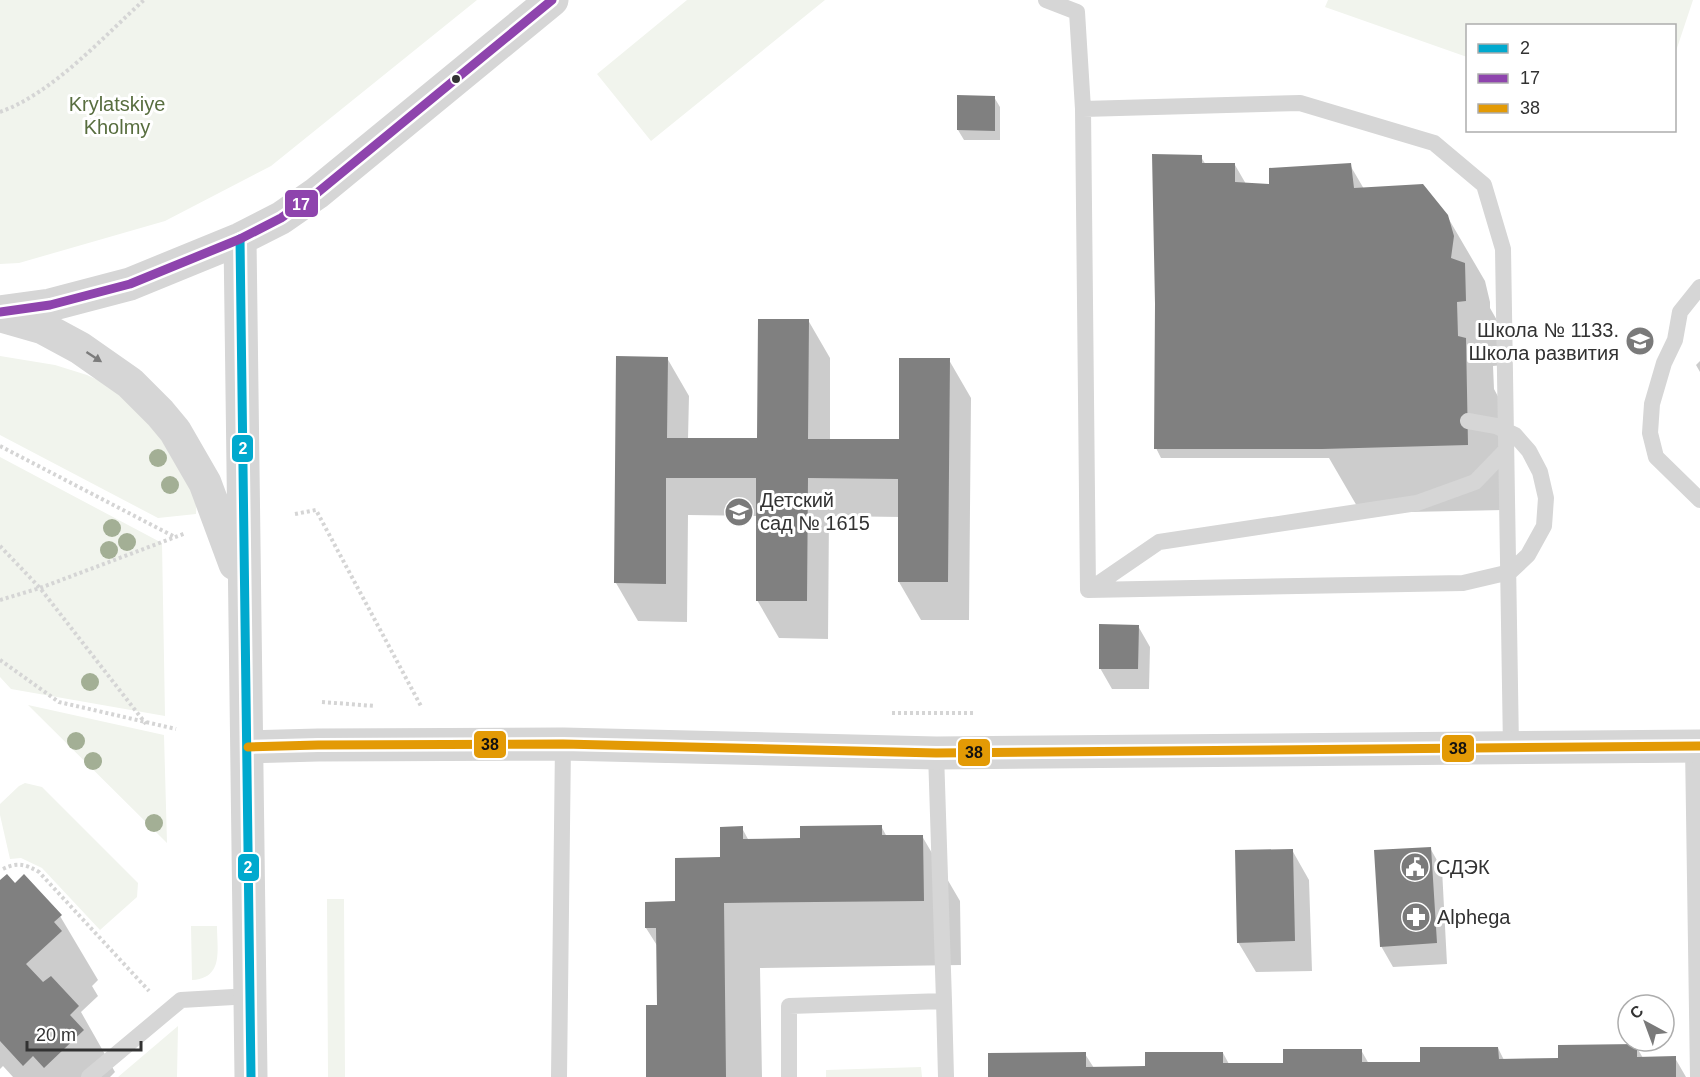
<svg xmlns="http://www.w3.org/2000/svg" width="1700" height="1077" font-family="Arial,sans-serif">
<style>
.green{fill:#f1f4ed}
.shadow{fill:#0003}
.building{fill:#808080}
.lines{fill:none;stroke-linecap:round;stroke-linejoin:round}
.path{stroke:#d5d5d5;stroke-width:4;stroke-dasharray:3 3;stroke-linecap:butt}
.service{stroke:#d6d6d6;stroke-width:16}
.minor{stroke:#d6d6d6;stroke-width:33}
.tertiary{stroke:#d6d6d6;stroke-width:33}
.bus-1-casing{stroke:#fff;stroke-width:14}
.bus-2-casing{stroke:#fff;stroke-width:14}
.bus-3-casing{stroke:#fff;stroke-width:14}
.bus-1{stroke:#00a9ce;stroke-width:9}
.bus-2{stroke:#8e44ad;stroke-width:9}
.bus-3{stroke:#e39a05;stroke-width:9}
.tree{fill:#a3af95}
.oneway{fill:#7c7c7c}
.bus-dot{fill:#323232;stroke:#fff;stroke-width:2}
.labels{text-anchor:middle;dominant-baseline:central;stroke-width:6;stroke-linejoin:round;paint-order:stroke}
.park-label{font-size:20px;fill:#586e3f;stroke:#fff}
.poi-label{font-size:20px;fill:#323232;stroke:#fff;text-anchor:start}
.line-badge{stroke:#fff;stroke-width:2}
.badge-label{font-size:16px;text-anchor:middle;font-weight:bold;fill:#fff}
.pale-badge-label{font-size:16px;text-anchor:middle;font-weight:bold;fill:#111}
</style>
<rect width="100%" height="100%" fill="#fff"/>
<path class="green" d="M0,0h477l-206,166 -106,55 -146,42 -19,1z
M687,0h138l-174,141 -54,-67z
M1328,0h365l-18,54 -1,-28h-206l-1,31 -142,-50z
M0,356l55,9 32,10 30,14 21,15 59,90 -1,20 -38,4 -158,-83z
M0,457l162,86 3,173 -154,-27 -11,-12z
M28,705l136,30 3,108z
M25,783l17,4 96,96 -1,14 -37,33 -58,-62 -21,-10 -11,1 -10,-44v-11l19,-18z
M327,899h17l1,178h-17z
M191,926h26c0,24 7,52 -25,54z
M178,1026l-1,51h-59z
M921,1067l1,10h-96v-7z"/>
<path class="shadow" d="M994,97l6,10v33h-36l-6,-10z
M1201,157l5,8h29l11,19 25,1 79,-20 14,24 83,27 38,65 5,21v6l12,21 1,36 -10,1 1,23 8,15 2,106 -143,3 -32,-55h-168l-5,-10z
M808,320l22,38v83h70l49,-81 22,38 -2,222h-48l-22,-38 1,-65 -71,-1 -1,123 -49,-1 -22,-38 1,-84 -70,-1 -1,107 -49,-1 -22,-38 51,-225 22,38 -1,43 70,1z
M1700,361v11l-4,-7z
M1138,626l12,21 -1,42h-37l-12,-21z
M881,826l6,11 35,-1 38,65 1,64 -201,3 2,109h-114l10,-71v-59l-12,-19 31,-25 45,-44 20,-31 7,13 53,-1z
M1430,848l12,21 5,95 -54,3 -12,-21z
M1292,850l17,30 3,91 -56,1 -18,-30z
M0,882l15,3 45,31 38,64 -6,6 6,10 -17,16 34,60 -5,5h-97l-10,-11 -3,3z
M1636,1046l7,12h32l11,19h-697l96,-23 9,14h53l76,-15 6,11h55l77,-14 8,14 53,-1 76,-15 6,12 55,-1z"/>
<path class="building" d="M957,95l38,1v35l-38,-1z
M1152,154l50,1v8h33v19l34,2v-16l82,-5 3,25 69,-4 25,31 6,21 -3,22 14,5 1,38 -9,1 1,34 8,2 2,107 -146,4h-168l1,-145z
M758,319h51l-1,120h91v-81h51l-2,224h-50v-103l-90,-1 -1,123h-51v-123h-90v106l-52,-1 2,-227 52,1 -1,81h90z
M1099,624l40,1 -1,44h-39z
M882,825v10h41l1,66 -200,2 2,174h-80v-72h11l-1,-77h-11v-26l30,-1v-43l45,-1v-30l23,-1v13l57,-1v-12z
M1431,847l6,96 -57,4 -6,-97z
M1293,849l2,92 -58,2 -2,-93z
M7,874l8,9 9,-9 38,41 -8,7 8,9 -36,33 17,18 8,-6 28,30 -9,9 14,15 -40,38 -11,-12 -10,10 -23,-25v-161z
M1637,1044v13l39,-1v21h-688v-24l98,-1v15l59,-1v-14h78v11h60v-14h79v13h58v-15h78l1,12 59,-1v-13z"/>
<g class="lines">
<path class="path" d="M0,112c53,-19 102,-74 144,-112
M0,446l173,90
M295,514l21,-4 106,198
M0,546l40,42 106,136
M0,600l40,-12 146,-55
M0,660l59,42 117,27
M322,702l53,4
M892,713h83
M3,869c14,-7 22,-5 36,3l110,119"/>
<path class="service" d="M1046,0l31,12 6,97 217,-6 134,40 50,42 19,64 8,499
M1083,109l5,481
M1700,287l-20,25 -5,28 -11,23 -12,41 -2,29 6,24 44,43
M1088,590l375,-7 47,-11 18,-17 16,-29 2,-28 -6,-26 -11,-21 -14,-16 -19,-9 -28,-5
M1089,590l70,-48 258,-39 58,-21 31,-32
M1693,746l5,331
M944,1001l2,76
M89,1077l92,-77 70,-4
M559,1077l4,-333
M789,1077v-71l155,-5 -8,-248"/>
<path class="minor" d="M248,747l70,-2 245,-1 373,9 764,-7"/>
<path class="tertiary" d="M240,239l11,838
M0,312l50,-7 80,-21 110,-45 41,-21 36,-25 235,-193
M1,316l42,12 37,20 50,35 30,30 15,18 30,52 30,81"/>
<g class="bus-1-casing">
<path id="bus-1" d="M240,239l11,838"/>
</g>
<g class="bus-2-casing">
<path id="bus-2" d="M0,312l50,-7 80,-21 110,-45 41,-21 36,-25 235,-193"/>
</g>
<g class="bus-3-casing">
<path id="bus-3" d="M248,747l70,-2 245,-1 373,9 764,-7"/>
</g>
<use href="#bus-1" class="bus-1"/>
<use href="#bus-2" class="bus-2"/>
<use href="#bus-3" class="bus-3"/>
</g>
<g class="tree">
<circle cx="158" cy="458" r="9"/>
<circle cx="170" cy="485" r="9"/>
<circle cx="112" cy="528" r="9"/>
<circle cx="127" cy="542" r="9"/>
<circle cx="109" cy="550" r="9"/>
<circle cx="90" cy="682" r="9"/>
<circle cx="76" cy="741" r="9"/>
<circle cx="93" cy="761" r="9"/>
<circle cx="154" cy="823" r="9"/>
</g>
<defs><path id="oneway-solid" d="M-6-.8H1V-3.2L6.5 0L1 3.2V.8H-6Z" transform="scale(1.5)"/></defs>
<use class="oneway" href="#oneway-solid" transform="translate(94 357) rotate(33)"/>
<defs>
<g id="school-disc" transform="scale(1.5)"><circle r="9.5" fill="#7a7a7a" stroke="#fff"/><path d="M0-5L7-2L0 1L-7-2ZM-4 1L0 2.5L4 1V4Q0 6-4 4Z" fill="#fff"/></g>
<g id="civic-disc" transform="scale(1.5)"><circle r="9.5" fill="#7a7a7a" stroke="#fff"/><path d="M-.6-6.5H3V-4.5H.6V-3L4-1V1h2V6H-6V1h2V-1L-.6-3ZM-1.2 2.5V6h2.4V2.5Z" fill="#fff"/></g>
<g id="pharmacy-disc" transform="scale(1.5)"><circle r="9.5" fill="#7a7a7a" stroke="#fff"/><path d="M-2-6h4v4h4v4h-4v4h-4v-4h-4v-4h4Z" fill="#fff"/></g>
</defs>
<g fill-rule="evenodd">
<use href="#school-disc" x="1640" y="341"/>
<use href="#school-disc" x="739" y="512"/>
<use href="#civic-disc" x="1415" y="867"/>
<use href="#pharmacy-disc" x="1416" y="917"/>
</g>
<circle class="bus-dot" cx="456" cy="79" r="5"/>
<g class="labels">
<g class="park-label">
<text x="117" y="104">Krylatskiye<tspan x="117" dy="23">Kholmy</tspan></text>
</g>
<g class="poi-label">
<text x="1619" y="330" text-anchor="end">Школа № 1133.<tspan x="1619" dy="23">Школа развития</tspan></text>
<text x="760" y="500">Детский<tspan x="760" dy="23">сад № 1615</tspan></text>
<text x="1436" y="867">СДЭК</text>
<text x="1437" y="917">Alphega</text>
</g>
</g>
<g class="line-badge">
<rect x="284" y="189" width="35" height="29" rx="6" fill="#8e44ad"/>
<rect x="231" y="434" width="23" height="29" rx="6" fill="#00a9ce"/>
<rect x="473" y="730" width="34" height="29" rx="6" fill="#e39a05"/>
<rect x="1441" y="734" width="34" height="29" rx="6" fill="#e39a05"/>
<rect x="957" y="738" width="34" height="29" rx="6" fill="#e39a05"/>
<rect x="237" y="853" width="23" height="29" rx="6" fill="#00a9ce"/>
</g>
<g class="badge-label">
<text x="301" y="210">17</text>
<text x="243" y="454">2</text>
<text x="248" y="873">2</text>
</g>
<g class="pale-badge-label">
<text x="490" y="750">38</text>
<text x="1458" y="754">38</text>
<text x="974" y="758">38</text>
</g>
<rect x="1466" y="24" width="210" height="108" fill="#ffffff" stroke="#adadad" stroke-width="1.5"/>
<rect x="1478" y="44" width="30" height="9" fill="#00a9ce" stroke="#adadad" stroke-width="1.5"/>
<text x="1520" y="54" font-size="18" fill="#323232">2</text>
<rect x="1478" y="74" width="30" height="9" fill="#8e44ad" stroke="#adadad" stroke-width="1.5"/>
<text x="1520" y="84" font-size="18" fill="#323232">17</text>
<rect x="1478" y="104" width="30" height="9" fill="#e39a05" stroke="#adadad" stroke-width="1.5"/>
<text x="1520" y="114" font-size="18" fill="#323232">38</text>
<g transform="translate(1646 1023) rotate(319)"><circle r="28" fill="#ffffff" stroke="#adadad" stroke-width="1.5"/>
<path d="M0-4.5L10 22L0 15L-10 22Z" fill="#7a7a7a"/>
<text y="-9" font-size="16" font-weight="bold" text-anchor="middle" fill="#323232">С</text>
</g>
<path d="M27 1041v9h114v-9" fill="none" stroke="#323232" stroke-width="3"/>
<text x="36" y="1041" font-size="18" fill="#323232" stroke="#ffffff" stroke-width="4.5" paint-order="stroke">20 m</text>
</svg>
